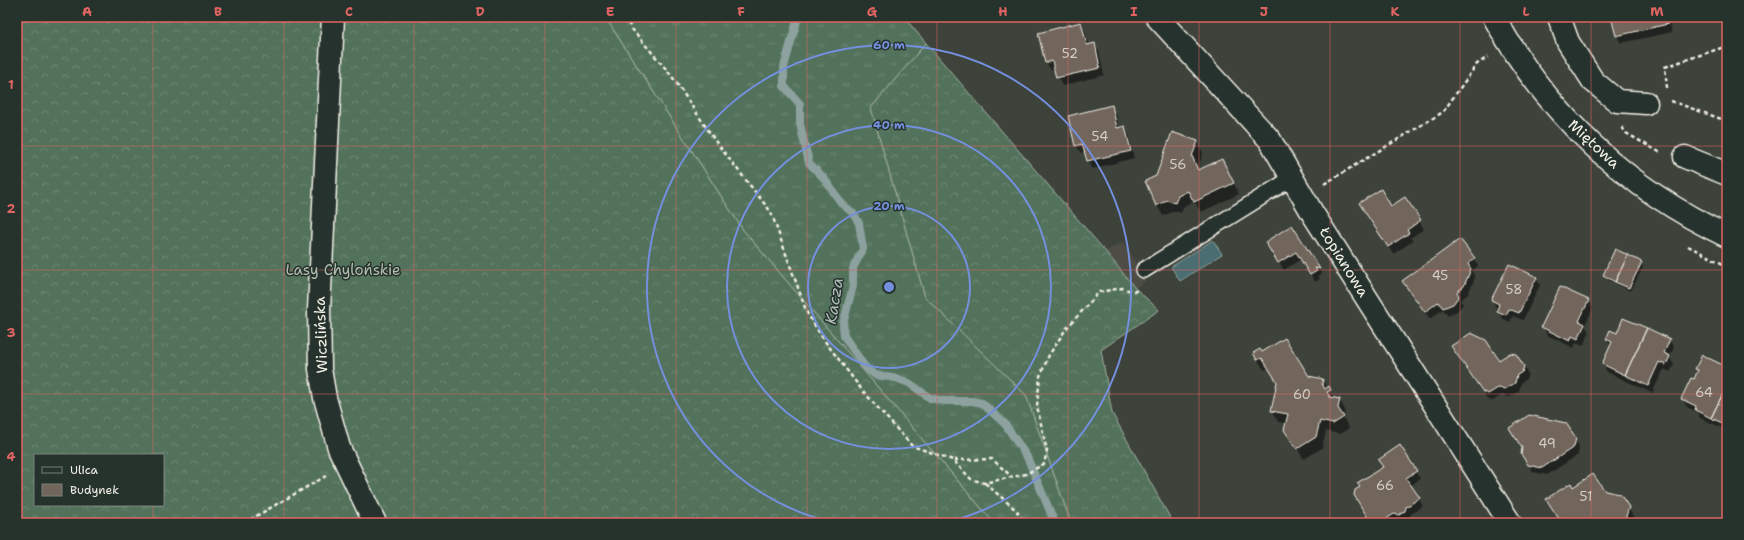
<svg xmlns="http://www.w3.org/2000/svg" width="1744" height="540" font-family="'Shantell Sans',sans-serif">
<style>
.built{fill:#4d4d45}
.grass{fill:url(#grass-tufts);stroke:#a3b2a2}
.forest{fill:url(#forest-crowns);stroke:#a3b2a2;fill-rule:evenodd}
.water{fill:#496d6f;stroke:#8da29f}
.shadow{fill:#0007}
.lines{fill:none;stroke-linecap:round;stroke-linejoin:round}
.stream{stroke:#8da29f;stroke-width:8}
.building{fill:#72665c;stroke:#f4f1e8}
.lane-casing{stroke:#f4f1e8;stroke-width:18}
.street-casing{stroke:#f4f1e8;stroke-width:25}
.secondary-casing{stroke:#f4f1e8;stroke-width:25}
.path{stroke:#f4f1e8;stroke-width:2.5;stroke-dasharray:4 3;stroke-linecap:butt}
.lane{stroke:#26332d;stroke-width:15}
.street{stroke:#26332d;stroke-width:22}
.secondary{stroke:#26332d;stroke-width:22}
.grid{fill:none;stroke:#df6462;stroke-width:1;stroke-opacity:0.55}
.ring{fill:none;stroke:#738fde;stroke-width:2}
.labels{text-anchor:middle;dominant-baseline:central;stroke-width:3;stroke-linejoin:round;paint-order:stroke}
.number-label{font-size:13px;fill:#d4cec5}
.street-label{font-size:15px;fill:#f4f1e8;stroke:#26332d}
.park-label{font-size:15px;fill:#b3beb0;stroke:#26332d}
.water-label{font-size:16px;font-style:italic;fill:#b0bcb8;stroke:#26332d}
.centre{fill:#738fde;stroke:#26332d;stroke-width:2}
.ring-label{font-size:12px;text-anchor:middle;font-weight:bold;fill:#738fde;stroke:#26332d;stroke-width:3;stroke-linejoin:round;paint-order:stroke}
.neatline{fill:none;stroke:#df6462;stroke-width:1.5}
.grid-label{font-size:13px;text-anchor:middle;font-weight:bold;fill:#df6462}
</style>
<defs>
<pattern id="grass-tufts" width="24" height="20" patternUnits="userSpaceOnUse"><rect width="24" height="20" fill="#52725c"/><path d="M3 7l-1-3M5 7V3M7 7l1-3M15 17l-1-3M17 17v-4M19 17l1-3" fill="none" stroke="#6c8773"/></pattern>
<pattern id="forest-crowns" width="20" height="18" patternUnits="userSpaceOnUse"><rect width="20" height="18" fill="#52725c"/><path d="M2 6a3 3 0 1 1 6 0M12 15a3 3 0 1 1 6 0" fill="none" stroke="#6c8773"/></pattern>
</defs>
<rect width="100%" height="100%" fill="#3d423b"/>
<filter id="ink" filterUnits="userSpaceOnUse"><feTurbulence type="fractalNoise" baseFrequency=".025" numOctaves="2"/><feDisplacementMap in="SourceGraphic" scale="8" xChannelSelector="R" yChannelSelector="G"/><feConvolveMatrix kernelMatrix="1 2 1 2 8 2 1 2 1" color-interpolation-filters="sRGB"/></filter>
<g filter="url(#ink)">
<path class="built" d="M1124,242l22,39 -11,7 -30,-37z"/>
<path class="grass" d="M605,17h299l22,26 -55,65 54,189 101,98 45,128h-77l-251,-293z"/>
<path class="forest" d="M17,17h588l138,213 251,293h-977zM35,455h128v50h-128z
M926,43l179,208 30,37 24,22 -58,40 11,63 61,110h-102l-45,-128 -101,-98 -54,-189z"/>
<path class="water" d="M1213,240l9,14 -42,27 -9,-14z"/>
<path class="shadow" d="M1612,17h56l4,15 -51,11 -4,-7z
M1081,23l4,8 4,14 5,-1 5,7 5,24 -42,11 -7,-17 -4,1 -5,-8z
M1111,106l5,8 3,14 5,-1 5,8 5,23 -42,11 -7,-17 -4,1 -5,-8z
M1197,142l6,11 -5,15 1,2 23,-10 17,34 -38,18 -7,-11 -10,5 -3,7 -7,-2 -11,5 -6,-11v-29z
M1405,198l19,31 -14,9 3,3 -20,13 -28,-43 26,-4z
M1291,226l31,48 -4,2 2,3 -5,3 -14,-23 -17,11 -13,-20z
M1474,259l4,7 -6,5 3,7 -7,16 -8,6 3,4 -6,7 -9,5 -5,-7 -13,10 -22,-30z
M1641,263l2,4 -12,24 -25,-12 -2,-4z
M1536,278l4,7 -17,35 -10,-4 -3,6 -8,-4 -10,-18z
M1588,301l5,7 -8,17 4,8 -6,13 -7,-3 -2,5 -27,-13 -4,-8z
M1617,334l52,6 5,8 -5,9 5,8 -4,7 -6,-3 -12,24 -45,-21 -4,-8 8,-17 -4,-8z
M1254,353l8,1 47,23 13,3 13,19h4l6,11 -1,9 5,9 -9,6 -14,-3 -4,17 -18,11 -12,-18 -5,-18 -9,-1 -6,-11 6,-29 -9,-14 -5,2z
M1457,353l66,13 5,8 -2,5 -5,4 -2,8 -9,6 -8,-2 -9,6 -5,-1z
M1727,368v62l-27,-12 -3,-6 -10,-5 -5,-8 17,-27 -2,-3z
M1575,439l4,8 -1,8 -31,20 -14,-3 -6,-10 -4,-14z
M1400,447l20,32 -10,7 13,20 -13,9 -1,4 -5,4h-32l12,-56z
M1573,488l31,4 24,16 5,8 -2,7h-68l-11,-16z"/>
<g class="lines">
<path class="stream" d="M798,17l-14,50v19l16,18v20l9,39 14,14 19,27 11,9 6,10 4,26 -10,19v18l-10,38 1,12 21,31 10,8 21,3 13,5 21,15 14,3h28l10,2 23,21 22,33 28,66"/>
</g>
<path class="building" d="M1611,17h55l2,7 -52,12z
M1081,22l6,23 8,-2 5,25 -44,10 -4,-17 -7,2 -7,-30z
M1112,105l5,23 8,-2 6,25 -44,10 -5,-17 -7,2 -7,-30z
M1172,132l26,9 -6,15 6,14 24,-11 12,24 -40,19 -6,-11 -10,5 -3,7 -8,-3 -11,6 -11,-25 11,-5z
M1381,189l10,17 14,-9 16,23 -14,10 2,3 -21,14 -29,-44z
M1292,225l28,44 -5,-1 2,3 -7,4 -14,-23 -18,11 -13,-21z
M1460,239l15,19 -7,6 3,5 -7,17 -7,6 2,4 -6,8 -10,4 -5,-6 -13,10 -23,-31z
M1615,249l13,6 -13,27 -12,-7z
M1628,255l14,7 -13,26 -14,-6z
M1509,264l28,13 -18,36 -10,-4 -3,6 -9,-4 2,-7 -8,-4z
M1560,287l29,13 -10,21 6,3 -7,15 -6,-3 -2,5 -29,-14z
M1623,318l24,10 -22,47 -23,-11 10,-22 -6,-3 4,-9 7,3z
M1647,328l23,11 -6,14 6,3 -4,9 -7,-3 -11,24 -23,-11z
M1471,333l15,7 13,20 11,-7 6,1 8,12 -2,6 -5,3 -2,8 -10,6 -7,-1 -10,6 -5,-2 -32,-46z
M1285,338l24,38 14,3 -1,5 3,5 4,-3 2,4 -4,2 3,5 10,2 -2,9 6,9 -11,7 -13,-3 -4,16 -19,12 -13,-19 4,-16 -17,-3 6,-29 -15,-24 -5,2 -4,-7 7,-4 2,3z
M1702,355l25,12v18l-16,33 -16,-8 1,-4 -15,-7 10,-21 3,1 4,-9 -3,-1z
M1727,385v40l-16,-7z
M1529,415l37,8 10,15 -2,9 -32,21 -14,-3 -7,-11 1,-6 -13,-20z
M1400,445l17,26 -11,7 14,20 -14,9 -1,4 -6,4 -5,-1 -14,9h-9l-17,-28 1,-5 5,-3 -3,-4 26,-16 -5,-7z
M1593,474l12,17 15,3 9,13 -5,16h-57l-2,-4 -4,3 -15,-23 25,-16 2,4z"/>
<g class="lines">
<g class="lane-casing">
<path id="lane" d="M1144,270l148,-92"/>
</g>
<g class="street-casing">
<path id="street" d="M1157,17l113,123 43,74 197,309
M1559,17l9,25 25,39 24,20 29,2
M1685,157l42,17"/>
</g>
<g class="secondary-casing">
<path id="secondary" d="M333,17l-14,293 1,59 5,29 14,50 36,75
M1494,17c53,97 133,172 233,219"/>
</g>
<path class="path" d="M624,17l8,12 39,46 45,67 55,70 36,101 17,27 38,50 50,56 41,14 18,19 13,4 42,-9 18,-10 3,-13 -10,-45 3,-30 9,-21 17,-26 33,-37 23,-4 9,3h7
M1667,88l-2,-21 62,-21
M1671,101l56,20
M1622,127l4,6 35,20
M1324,184l119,-72 34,-48 11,-7
M1688,246l39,20
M954,460l38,-1 20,18
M985,483l31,27 9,13
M244,523l82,-47"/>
<use href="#lane" class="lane"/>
<use href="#street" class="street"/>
<use href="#secondary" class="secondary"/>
</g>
</g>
<path class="grid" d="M153,17v438M284,17v506M414,17v506M545,17v506M676,17v506M807,17v506M937,17v506M1068,17v506M1199,17v506M1330,17v506M1460,17v506M1591,17v506M17,146h1710M17,270h1710M17,394h1710M153,505v18"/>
<g class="ring">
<circle cx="889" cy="287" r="81"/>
<circle cx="889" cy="287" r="162"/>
<path d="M835 523A242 242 0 1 1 943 523"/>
</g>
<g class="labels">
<g class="number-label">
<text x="1070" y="53">52</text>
<text x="1100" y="136">54</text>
<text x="1178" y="164">56</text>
<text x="1440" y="275">45</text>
<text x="1514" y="289">58</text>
<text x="1704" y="392">64</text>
<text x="1302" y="394">60</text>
<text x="1547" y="443">49</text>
<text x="1385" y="485">66</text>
<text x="1586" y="496">51</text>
</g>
<g class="street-label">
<text transform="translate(1594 144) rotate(43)">Miętowa</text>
<text transform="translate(1344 262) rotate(58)">Łopianowa</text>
<text transform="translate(321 335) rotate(-92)">Wiczlińska</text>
</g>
<g class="park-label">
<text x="343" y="270">Lasy Chylońskie</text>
</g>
<g class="water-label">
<text transform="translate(834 301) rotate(-81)">Kacza</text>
</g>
</g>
<circle cx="889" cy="287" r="6" class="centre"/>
<g class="ring-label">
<text x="889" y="49">60 m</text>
<text x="889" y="129">40 m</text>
<text x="889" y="210">20 m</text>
</g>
<rect width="1744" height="540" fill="none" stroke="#26332d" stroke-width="44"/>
<rect x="34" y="454" width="130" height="52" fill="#26332d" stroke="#787f78"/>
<rect x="42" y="467" width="20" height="6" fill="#26332d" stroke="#787f78"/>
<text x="70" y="474" font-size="12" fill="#f4f1e8">Ulica</text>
<rect x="42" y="484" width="20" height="12" fill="#72665c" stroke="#787f78"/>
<text x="70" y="494" font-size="12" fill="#f4f1e8">Budynek</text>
<rect x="22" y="22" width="1700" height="496" class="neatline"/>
<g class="grid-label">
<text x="87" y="16">A</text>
<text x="218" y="16">B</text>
<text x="349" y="16">C</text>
<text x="480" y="16">D</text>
<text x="610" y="16">E</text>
<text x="741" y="16">F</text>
<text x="872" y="16">G</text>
<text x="1003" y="16">H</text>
<text x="1134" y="16">I</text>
<text x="1264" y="16">J</text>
<text x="1395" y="16">K</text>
<text x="1526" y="16">L</text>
<text x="1657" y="16">M</text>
<text x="11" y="89">1</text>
<text x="11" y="213">2</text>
<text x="11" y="337">3</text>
<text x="11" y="461">4</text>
</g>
</svg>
